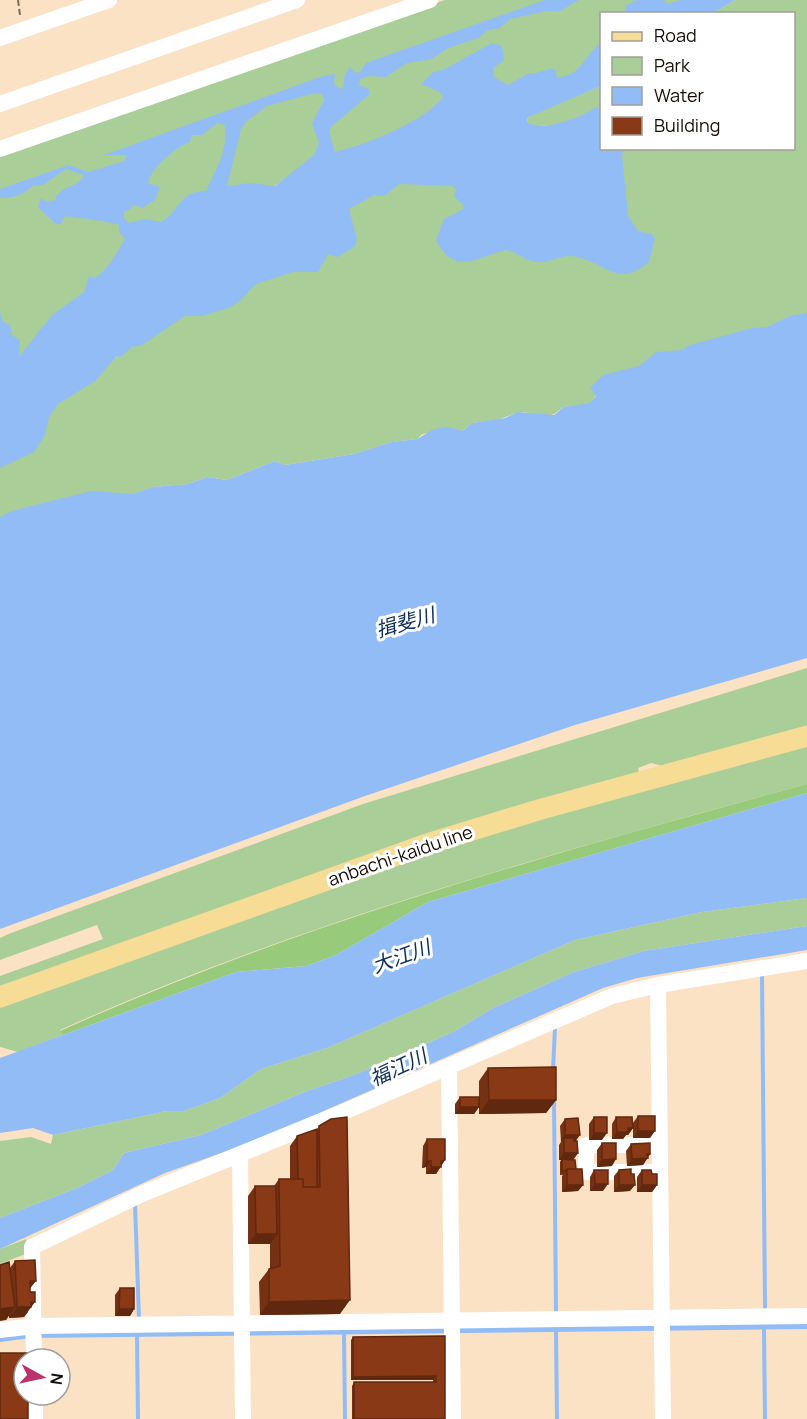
<svg xmlns="http://www.w3.org/2000/svg" width="807" height="1419" font-family="Manrope,'Noto Sans JP',sans-serif">
<style>
.green{fill:#aace97}
.forest{fill:#97ca7b}
.water{fill:#92bcf6;fill-rule:evenodd}
.lines{fill:none;stroke-linecap:round;stroke-linejoin:round}
.stream{stroke:#92bcf6;stroke-width:4}
.path{stroke:#7c6d5a;stroke-width:2;stroke-dasharray:6 3;stroke-linecap:butt}
.minor{stroke:#fff;stroke-width:16}
.major{stroke:#f7dc95;stroke-width:21}
.wall{fill:#763112}
.shaded-wall{fill:#60280f}
.building{fill:#893915;stroke:#60280f;stroke-width:1.5}
.labels{text-anchor:middle;dominant-baseline:central;stroke-width:6;stroke-linejoin:round;paint-order:stroke}
.street-label{font-size:18px;fill:#140c03;stroke:#fff}
.water-label{font-size:20px;font-style:italic;fill:#0c2e5b;stroke:#fff}
</style>
<rect width="100%" height="100%" fill="#fbe2c4"/>
<path class="green" d="M445,0h253l-25,13 -71,1 -1,48 -4,5 -261,93 -8,-11 -311,214 -17,-12v-197z
M735,0h72v324l-211,71 -6,9 -26,3 -10,7 -7,2 -24,-4 -10,2 -16,6 -25,3 -9,8 -9,-2 -32,5 -5,5 -25,3 -38,12 -69,11 -10,-4 -48,19 -20,-3 -19,7 -35,3 -14,6 -139,33v-65l53,-62 322,-212 227,-38 192,-1v-134l-81,-1z
M601,86v61l-49,-22 -16,1 -9,-3 1,-6 5,-3z
M807,668v62l-140,37 -16,-4 -13,5 2,7 -640,216v-15l103,-37 -6,-14 -97,35v-22l11,-5 352,-129z
M807,743v41c-253,69 -507,138 -747,246l3,5 -45,17 -18,-5v-44l432,-154z
M807,898v28l-163,25 -70,21 -81,36 -40,24 -94,41 -57,20 -101,42 -77,18 -11,17 -36,18 -77,30v-77l31,-4 20,7 2,-9 114,-24h17l36,-13 41,-29 66,-21 248,-108 127,-28z
M26,1239l2,14 -28,11v-15z"/>
<path class="forest" d="M807,784v9l-379,109 -92,53 -30,11 -70,6 -173,63 -3,-4c240,-108 494,-178 747,-247z"/>
<path class="water" d="M545,0h34l-19,11h-14l-36,8 -10,9 -12,2 -10,8 -30,10 -16,11 -25,4 -21,14 -17,-1 -9,3 -1,6 10,4 1,5 -38,32 -3,5 6,21c30,-7 89,-30 108,-55l-3,-5 -19,-8 12,-12 10,-2 49,-27 10,3 2,14 -11,8 1,9 14,8 21,-12c10,2 17,-6 26,-4l2,8c24,1 29,-25 44,-34v43l-68,29 -5,2 -1,5c14,11 56,-5 69,-15l5,3 1,38 23,1 -3,5 6,62 10,15 14,3 3,5 -6,23c-31,26 -42,2 -72,-5 -14,-4 -23,5 -36,5 -14,1 -23,-10 -35,-12 -29,7 -52,27 -70,-10l8,-21 18,-9 2,-4 -10,-10 2,-6 -3,-4 -54,-2 -15,12 -10,-1 -25,14 8,30 -2,7 -17,11 -10,-3 -10,18h-25l-37,12 -16,17 -11,7 -27,8h-17l-43,29 -10,2 -10,9 -6,1 -21,24 -37,23 -9,13 -4,18 -11,17 -34,16v-156l3,10 7,3 2,10 8,5 -1,17 33,-42 32,-23 5,-16 6,2c12,-7 23,-27 30,-39l-6,-7v-7c-6,-3 -45,-8 -54,-9l-4,8h-5l-18,-17 3,-9 6,4 8,-2c4,-15 23,-11 29,-25l-18,-6 -23,16 -10,1c-11,9 -19,12 -33,12v-9l69,-24 19,7 36,-11 3,-6h-23l219,-79 12,-2 -1,10 6,5 3,-2 2,-13 5,-7 5,6 5,-1 6,-9zM315,93l7,1 2,6 -12,23 7,20 -5,12 -39,31 -25,-3 -23,3 14,-57 6,-8 20,-15zM217,123l8,2v17l-4,17 -15,32c-28,1 -24,17 -44,31l-17,-3 -16,4 -5,-5v-7l6,-1 3,-5 9,3 13,-8 5,-13 -12,-4c4,-17 27,-35 42,-41l2,-7h10z
M637,0h27l3,4 14,-4h54l-22,13h-87l-1,-7z
M807,313v345l-232,67 -210,71 -365,133v-412l12,-6 79,-20 43,3 19,-7 35,-3 19,-7 20,3 48,-19 10,4 69,-11 38,-12 25,-3 17,-10 15,-2 14,4 9,-8 33,-5 13,-6 36,3 10,-8 26,-4 6,-7 -6,-8 13,-13 36,-9 17,-14 27,-2 4,-4 65,-18 15,-1 23,-11z
M807,793v105l-105,14 -127,28 -248,108 -66,21 -41,29 -36,13h-17l-114,24 -20,-7 -33,5v-75l236,-86 70,-6 30,-11 92,-53z
M807,926v24l-170,28 -34,10 -345,152 -93,33 -165,76v-31l77,-30 36,-18 11,-17 77,-18 101,-42 57,-20 94,-41 40,-24 81,-36 70,-21z
M807,1322v7l-776,9 -31,4v-6l40,-6z"/>
<g class="lines">
<path class="stream" d="M762,975l3,332
M553,1070l2,-42
M554,1099l2,212
M135,1204l4,115
M764,1330l1,89
M556,1332l1,87
M344,1333l1,86
M137,1337l1,82"/>
<path class="path" d="M18,0l2,15"/>
<path class="minor" d="M0,38l109,-38
M0,104l297,-104
M0,149l430,-149
M658,985l5,434
M449,1067l4,352
M652,1145h-66v27h74
M240,1155l3,264
M0,1330l34,-4 773,-10
M34,1359l-2,-112 110,-53 199,-81 271,-117 46,-11 149,-24
M35,1395v24"/>
<path class="major" d="M0,997l430,-154 108,-33 269,-74"/>
</g>
<path class="wall" d="M488,1068l68,32 -10,13 -67,1v-33z
M460,1097l19,10 -5,7h-19v-10z
M638,1116l12,22h-17v-15z
M594,1117l8,23h-13v-16z
M616,1117l17,11 -5,7h-2l-3,4h-11v-15z
M565,1119l10,22 3,12 -5,7 3,9 7,16 -5,6 -16,1v-16l1,-1h-3v-13l1,-2h-2v-15l2,-3 -1,-16z
M319,1126l21,188 -80,1 -1,-33 10,-13 1,-1v-24h-22v-48l7,-10h19l5,-7h11v-33l7,-10 20,-6z
M427,1139l18,21 -9,14h-10v-7l-4,1 1,-22z
M602,1143l10,23 -15,1v-17z
M631,1144l19,10 -7,11 -16,1 -1,-15z
M594,1170l9,21h-13v-14z
M619,1170l11,21 -16,1v-16z
M642,1170l10,4 5,11 -5,7h-15v-15z
M15,1261l13,51 -4,5 -15,1v-3l-3,5 4,-52z
M120,1288l14,21 -4,7h-15v-21z
M445,1336v83h-93v-33l2,-4h79v-2h-82v-40l2,-3z"/>
<path class="shaded-wall" d="M489,1100h67l-10,13 -67,1z
M460,1107h19l-5,7h-19z
M628,1128h5l-5,7h-2l-3,4h-11l5,-7z
M638,1131h17l-5,7h-17z
M594,1133h13l-5,7h-13z
M565,1135h15l-5,7 -11,-4 -4,4z
M564,1153h14l-5,7h-14z
M647,1154h3l-7,11 -16,1 5,-7z
M616,1159l-4,7 -15,1 5,-7z
M445,1160l-9,14h-10l5,-7 10,-6z
M427,1161h4l-5,6 -4,1z
M595,1184h13l-5,7h-13z
M567,1185h16l-5,6 -16,1z
M619,1185h16l-5,6 -16,1z
M642,1185h15l-5,7h-15z
M256,1234h21l-7,10h-22z
M30,1281h6l-8,10z
M350,1300l-10,14 -80,1 9,-13z
M31,1302h4l-11,15 -15,1 8,-11z
M15,1307l-9,13 -6,1v-12z
M119,1309h15l-4,7h-15z
M436,1376l-3,4h-82l2,-3z"/>
<path class="building" d="M556,1067v33h-67l-1,-32z
M460,1097h19v10h-19z
M638,1116h17v15h-17z
M347,1117l3,183 -81,2v-33l11,-3 -1,-87h24v8h17l-1,-61 12,-7z
M594,1117h13v16h-13z
M616,1117h16l1,11h-5v4h-11z
M578,1118l2,17h-15v-16z
M317,1129v58h-14v-8h-5l-1,-43z
M564,1138h10v3h3l1,12h-14z
M427,1139h18v21l-4,1v6h-10v-6h-4z
M602,1143h14v16l-14,1z
M650,1143v11h-3l1,4 -16,1 -1,-15z
M562,1159l13,1 1,9h-9l-2,2h-3z
M567,1169h15l1,16h-16z
M631,1169v5h3l1,11h-16v-15z
M594,1170h14v14h-13z
M642,1170h9l1,4h5v11h-15z
M255,1186h21l1,48h-21z
M35,1260l1,21h-6v11h5v10h-4v5h-14l-2,-46z
M9,1262l6,45 -15,2v-44z
M120,1288h14v21h-15z
M445,1336v83h-91v-37h82v-6l-83,1v-40z
M0,1353h28v6h-4v36h4v24h-28z"/>
<g class="labels">
<g class="street-label">
<text transform="translate(400 855) rotate(-19)">anbachi-kaidu line</text>
</g>
<g class="water-label">
<text transform="translate(405 622) rotate(-16)">揖斐川</text>
<text transform="translate(401 956) rotate(-20)">大江川</text>
<text transform="translate(398 1067) rotate(-25)">福江川</text>
</g>
</g>
<rect x="600" y="12" width="195" height="138" fill="#ffffff" stroke="#a19e9a" stroke-width="1.5"/>
<rect x="612" y="32" width="30" height="9" fill="#f7dc95" stroke="#a19e9a" stroke-width="1.5"/>
<text x="654" y="42" font-size="18" fill="#140c03">Road</text>
<rect x="612" y="57" width="30" height="18" fill="#aace97" stroke="#a19e9a" stroke-width="1.5"/>
<text x="654" y="72" font-size="18" fill="#140c03">Park</text>
<rect x="612" y="87" width="30" height="18" fill="#92bcf6" stroke="#a19e9a" stroke-width="1.5"/>
<text x="654" y="102" font-size="18" fill="#140c03">Water</text>
<rect x="612" y="117" width="30" height="18" fill="#893915" stroke="#a19e9a" stroke-width="1.5"/>
<text x="654" y="132" font-size="18" fill="#140c03">Building</text>
<g transform="translate(42 1377) rotate(98)"><circle r="28" fill="#ffffff" stroke="#a19e9a" stroke-width="1.5"/>
<path d="M0-4.5L10 22L0 15L-10 22Z" fill="#bc326b"/>
<text y="-9" font-size="16" font-weight="bold" text-anchor="middle" fill="#140c03">N</text>
</g>
</svg>
